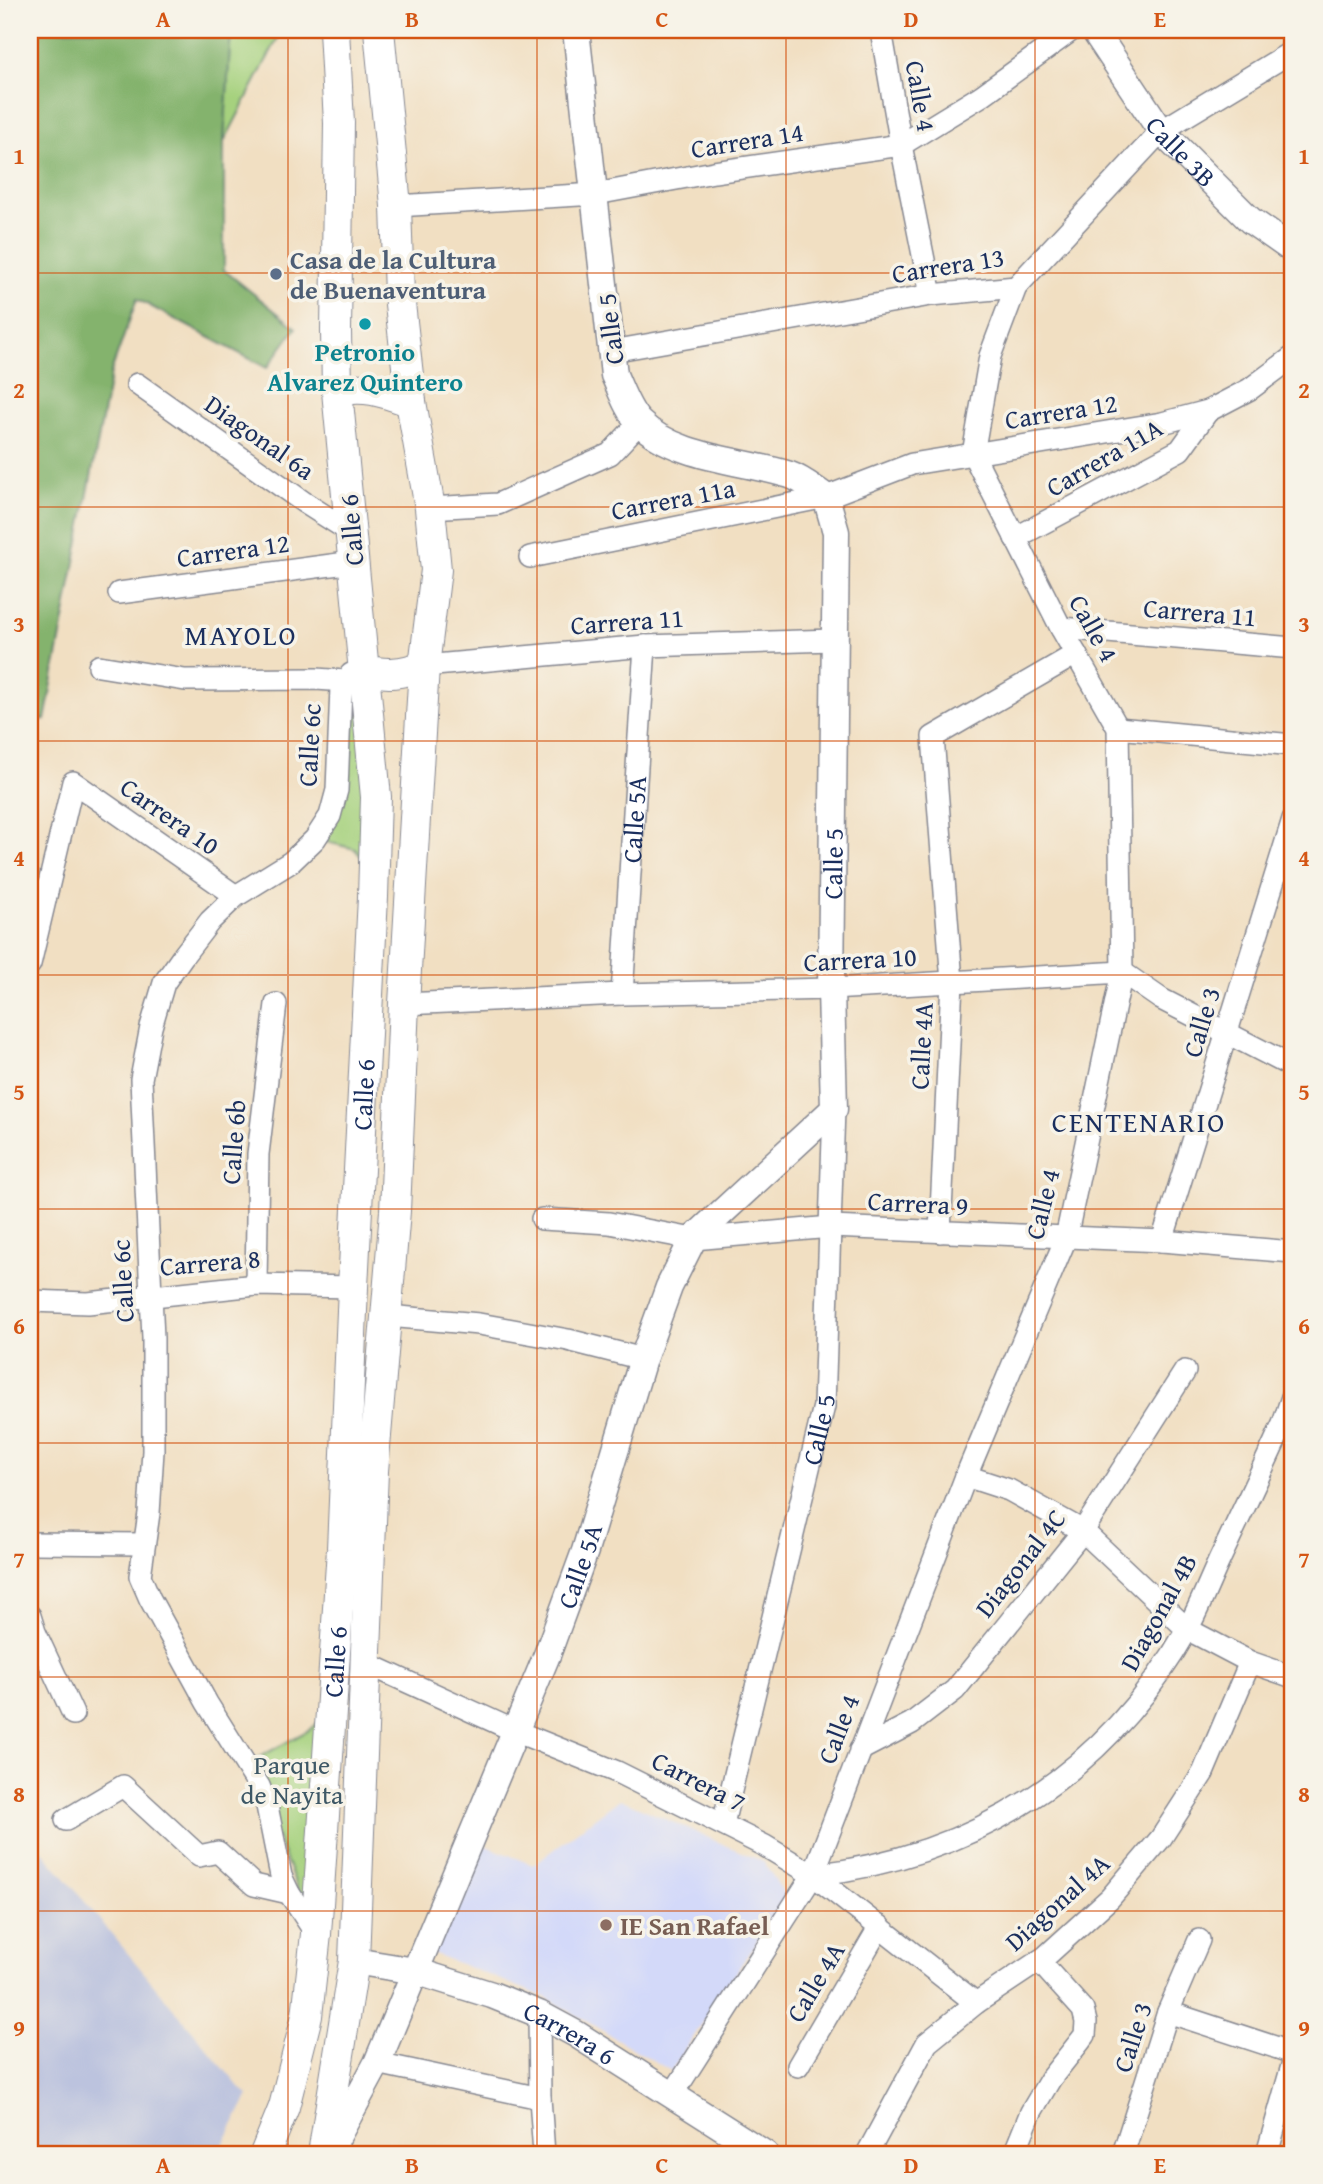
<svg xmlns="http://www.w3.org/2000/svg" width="1323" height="2184" font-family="'Gentium Book Plus',serif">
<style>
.built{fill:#d3d9f9}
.industrial{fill:#bcc3de}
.green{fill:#a6d17e;stroke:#60806e;stroke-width:2}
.forest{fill:#84b36d;stroke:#507166;stroke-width:2}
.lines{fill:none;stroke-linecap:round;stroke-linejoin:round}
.minor-casing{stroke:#868790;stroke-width:24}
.major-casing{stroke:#868790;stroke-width:29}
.highway-casing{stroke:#868790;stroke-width:32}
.minor{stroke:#fff;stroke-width:21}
.major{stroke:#fff;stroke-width:26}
.highway{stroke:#fff;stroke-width:30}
.grid{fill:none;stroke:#d45514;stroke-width:2;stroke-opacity:0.55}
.service-dot{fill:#5c6f8a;stroke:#f7f3e8;stroke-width:2.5}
.culture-dot{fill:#0f9aa8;stroke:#f7f3e8;stroke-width:2.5}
.education-dot{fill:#8d6e63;stroke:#f7f3e8;stroke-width:2.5}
.labels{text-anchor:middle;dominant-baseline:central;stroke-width:7;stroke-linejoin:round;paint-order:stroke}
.street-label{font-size:26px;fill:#1b2f5e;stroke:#f7f3e8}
.service-label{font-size:26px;font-weight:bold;fill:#4e5e75;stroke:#f7f3e8;text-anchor:start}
.culture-label{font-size:26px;font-weight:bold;fill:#0d838f;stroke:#f7f3e8}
.park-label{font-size:26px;fill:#3e5866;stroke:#f7f3e8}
.education-label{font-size:26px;font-weight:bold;fill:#785e54;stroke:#f7f3e8;text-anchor:start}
.neighbourhood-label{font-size:28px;letter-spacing:2px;fill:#1b2f5e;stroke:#f7f3e8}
.neatline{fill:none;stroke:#d45514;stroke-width:2.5}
.grid-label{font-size:23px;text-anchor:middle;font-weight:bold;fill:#d45514}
</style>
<rect width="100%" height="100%" fill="#f7f3e8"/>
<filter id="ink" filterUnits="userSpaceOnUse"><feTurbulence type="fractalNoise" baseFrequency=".0143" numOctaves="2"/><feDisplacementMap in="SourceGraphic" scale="14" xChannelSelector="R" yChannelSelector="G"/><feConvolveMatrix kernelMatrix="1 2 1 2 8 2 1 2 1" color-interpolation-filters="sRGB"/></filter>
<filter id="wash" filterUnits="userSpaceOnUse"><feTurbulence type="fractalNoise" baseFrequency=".00686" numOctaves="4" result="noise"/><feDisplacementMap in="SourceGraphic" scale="28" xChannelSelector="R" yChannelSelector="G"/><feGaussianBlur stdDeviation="1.57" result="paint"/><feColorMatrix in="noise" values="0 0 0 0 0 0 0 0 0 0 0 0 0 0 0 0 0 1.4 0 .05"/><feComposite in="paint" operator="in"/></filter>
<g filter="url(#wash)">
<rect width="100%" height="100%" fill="#f1dfc2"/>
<path class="built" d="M620,1799l144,63 22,35 -115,174 -124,-73 -115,-45 45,-111 56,23z"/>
<path class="industrial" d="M30,1836l210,252 9,7 -31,59h-188z"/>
<path class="green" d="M231,30h51l-58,112z
M364,669v191l-9,-11 -40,-10 15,-23 10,-117z
M329,1714l-13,220 -69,-170 62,-34z"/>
<path class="forest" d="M30,30h201l-7,112v128l72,58 -29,40 -130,-69 -26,73 -66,348 -15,-4z"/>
</g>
<g filter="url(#ink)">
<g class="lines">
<g class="minor-casing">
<g id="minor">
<path d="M881,30l20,115 30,150"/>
<path d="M396,206l200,-12 118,-22 187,-27 80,-49 91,-66"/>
<path d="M612,351l319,-56 85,-8 145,-156 132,-80"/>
<path d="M137,384l168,119 47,30"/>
<path d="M430,508l68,-4 112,-50 30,-32"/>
<path d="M1015,538l165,-88 28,-39"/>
<path d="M530,557l296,-60 86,-33 250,-41 46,-12 42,-22 43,-32"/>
<path d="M119,593l235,-31"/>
<path d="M1061,628l232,20"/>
<path d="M99,666l86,14 131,-1 29,2"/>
<path d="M424,666l221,-20 188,-6"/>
<path d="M1118,728l175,17"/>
<path d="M30,964l43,-182 163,114"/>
<path id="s1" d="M622,994l23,-348"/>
<path d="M404,1004l218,-10 209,-5 291,-17 39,27 132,68"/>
<path d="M542,1219l67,4 84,16 138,-12 331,14 131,11"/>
<path d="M940,1232l12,-250 -19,-245 143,-83"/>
<path d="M1162,1241l131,-422"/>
<path d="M256,1285l2,-131 18,-150"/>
<path d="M30,1301l58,2 168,-18 97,2"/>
<path d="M388,1316l91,8 89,16 75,19"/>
<path d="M966,1476l43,14 74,41 104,98 63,33 43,15"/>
<path d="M30,1543l113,1"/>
<path d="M30,1616l5,16 38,82"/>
<path d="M366,1663l149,68 102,41 148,74 48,29 163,128"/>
<path d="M860,1750l52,-27 43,-33 128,-159 102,-160"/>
<path d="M66,1820l57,-34 76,70 19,-4 36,33 35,8"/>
<path id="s2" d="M723,1824l101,-418 10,-297"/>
<path d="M813,1875c162,-19 293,-102 374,-245 12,-22 21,-45 31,-67 22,-47 44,-93 65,-139l10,-30"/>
<path d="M316,1934l-27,-41 -8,-17 -14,-70 -8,-20 -52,-83 -57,-104 -10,-23 9,-63 4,-62v-113l-12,-259 10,-52 13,-44 19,-27 27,-35 26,-25 55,-34 24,-23 15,-23 7,-26 4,-103 10,-13 13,-5"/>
<path d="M1168,2012l125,41"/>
<path d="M539,2014l1,84 4,56"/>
<path d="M377,2063l163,35"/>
<path d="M798,2066l82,-140"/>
<path d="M673,2094l140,-219 153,-399 100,-238 56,-266 -4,-244 -57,-100 -88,-174 17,-98 26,-69"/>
<path d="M867,2154l60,-111 49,-40 69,-46 65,-59 51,-60 42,-65 47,-111"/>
<path d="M1014,2154l17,-42 20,-34 34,-43 1,-13 -3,-12 -44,-49"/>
<path d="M1123,2154l45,-142 31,-72"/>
<path d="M1267,2154l26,-92"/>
</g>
</g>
<g class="major-casing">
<g id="major">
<path id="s3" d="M1094,30l67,101 89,89 43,30"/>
<path id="s4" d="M354,1961l61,10 77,24 47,19 37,20 189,120"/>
<path id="s5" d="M328,2154l49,-91 170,-408 38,-104 58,-192 26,-72 24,-48 141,-130 -3,-120 5,-457 -10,-35c-11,-7 -24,-18 -36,-22 -47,-15 -114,-16 -151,-53 -12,-13 -18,-32 -25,-47l-38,-345"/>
</g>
</g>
<g class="highway-casing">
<g id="highway">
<path d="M337,391c30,-6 46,1 74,11"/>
<path d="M364,669c23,7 38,4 60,-3"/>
<path id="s6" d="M265,2154l19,-47 23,-91 9,-82 26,-385 11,-262 20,-390 3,-100 -39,-406 -1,-60 3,-208 -5,-93"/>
<path d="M323,2154l31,-193 19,-490 22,-260 9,-207 20,-338 12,-96 -6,-62 -19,-106 -12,-107 -3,-89 -17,-176"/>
</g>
</g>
<use href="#minor" class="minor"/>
<use href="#major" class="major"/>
<use href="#highway" class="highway"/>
</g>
</g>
<path class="grid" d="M288,30v2124M537,30v2124M786,30v2124M1035,30v2124M30,273h1263M30,507h1263M30,741h1263M30,975h1263M30,1209h1263M30,1443h1263M30,1677h1263M30,1911h1263"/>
<circle class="service-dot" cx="276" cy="274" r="7"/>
<circle class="culture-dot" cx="365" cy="324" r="7"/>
<circle class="education-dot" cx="606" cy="1925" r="7"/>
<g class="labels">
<g class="street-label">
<text transform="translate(921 96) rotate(80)">Calle 4</text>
<text transform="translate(747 140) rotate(-9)">Carrera 14</text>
<text stroke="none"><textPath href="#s3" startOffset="150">Calle 3B</textPath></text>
<text transform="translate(948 265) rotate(-9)">Carrera 13</text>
<text transform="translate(610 329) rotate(-97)">Calle 5</text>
<text transform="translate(1061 411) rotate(-9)">Carrera 12</text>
<text transform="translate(260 437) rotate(35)">Diagonal 6a</text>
<text transform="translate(1104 457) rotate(-30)">Carrera 11A</text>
<text transform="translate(673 499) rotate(-11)">Carrera 11a</text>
<text transform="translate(351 530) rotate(-95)">Calle 6</text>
<text transform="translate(233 550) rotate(-8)">Carrera 12</text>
<text transform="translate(1200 612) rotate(5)">Carrera 11</text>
<text transform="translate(627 621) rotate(-4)">Carrera 11</text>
<text transform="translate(1094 628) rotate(61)">Calle 4</text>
<text transform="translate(309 745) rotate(-87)">Calle 6c</text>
<text transform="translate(170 816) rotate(35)">Carrera 10</text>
<text stroke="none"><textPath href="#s1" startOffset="175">Calle 5A</textPath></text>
<text stroke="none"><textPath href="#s5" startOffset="1424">Calle 5</textPath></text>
<text transform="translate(860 959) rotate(-3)">Carrera 10</text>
<text transform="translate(1201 1022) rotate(-73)">Calle 3</text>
<text transform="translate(921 1046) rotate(-87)">Calle 4A</text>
<text stroke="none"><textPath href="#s6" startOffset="1068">Calle 6</textPath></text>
<text transform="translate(233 1142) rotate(-86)">Calle 6b</text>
<text transform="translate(918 1203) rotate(3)">Carrera 9</text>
<text transform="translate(1042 1204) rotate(-76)">Calle 4</text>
<text transform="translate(210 1262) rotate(-5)">Carrera 8</text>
<text transform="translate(122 1281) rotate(-93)">Calle 6c</text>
<text stroke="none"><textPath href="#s2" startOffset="406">Calle 5</textPath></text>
<text transform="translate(1020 1563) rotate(-52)">Diagonal 4C</text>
<text stroke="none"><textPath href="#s5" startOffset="640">Calle 5A</textPath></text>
<text transform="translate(1158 1612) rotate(-61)">Diagonal 4B</text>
<text stroke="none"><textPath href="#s6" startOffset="500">Calle 6</textPath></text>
<text transform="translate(838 1729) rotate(-69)">Calle 4</text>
<text transform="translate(699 1781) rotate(27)">Carrera 7</text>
<text transform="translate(1057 1902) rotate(-42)">Diagonal 4A</text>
<text transform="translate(815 1982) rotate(-59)">Calle 4A</text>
<text stroke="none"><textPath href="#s4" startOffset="229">Carrera 6</textPath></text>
<text transform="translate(1132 2037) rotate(-72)">Calle 3</text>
</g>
<g class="service-label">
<text x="290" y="259">Casa de la Cultura<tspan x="290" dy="30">de Buenaventura</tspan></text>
</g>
<g class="culture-label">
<text x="365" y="351">Petronio<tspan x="365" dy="30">Alvarez Quintero</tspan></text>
</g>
<g class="park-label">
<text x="292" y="1764">Parque<tspan x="292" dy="30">de Nayita</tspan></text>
</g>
<g class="education-label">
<text x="620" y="1925">IE San Rafael</text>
</g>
<g class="neighbourhood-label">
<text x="241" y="634">MAYOLO</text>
<text x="1139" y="1121">CENTENARIO</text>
</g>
</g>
<rect width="1323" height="2184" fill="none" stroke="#f7f3e8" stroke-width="77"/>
<rect x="38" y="38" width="1246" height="2108" class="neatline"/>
<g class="grid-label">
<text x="163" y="27">A</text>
<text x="412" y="27">B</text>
<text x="662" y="27">C</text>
<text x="911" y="27">D</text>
<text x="1160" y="27">E</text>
<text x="19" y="164">1</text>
<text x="1304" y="164">1</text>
<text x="19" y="398">2</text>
<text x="1304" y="398">2</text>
<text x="19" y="632">3</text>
<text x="1304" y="632">3</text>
<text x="19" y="866">4</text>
<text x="1304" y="866">4</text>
<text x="19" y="1100">5</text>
<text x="1304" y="1100">5</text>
<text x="19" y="1334">6</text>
<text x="1304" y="1334">6</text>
<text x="19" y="1568">7</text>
<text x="1304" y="1568">7</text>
<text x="19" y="1802">8</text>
<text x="1304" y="1802">8</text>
<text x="19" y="2036">9</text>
<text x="1304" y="2036">9</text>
<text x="163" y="2173">A</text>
<text x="412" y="2173">B</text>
<text x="662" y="2173">C</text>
<text x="911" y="2173">D</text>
<text x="1160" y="2173">E</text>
</g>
</svg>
